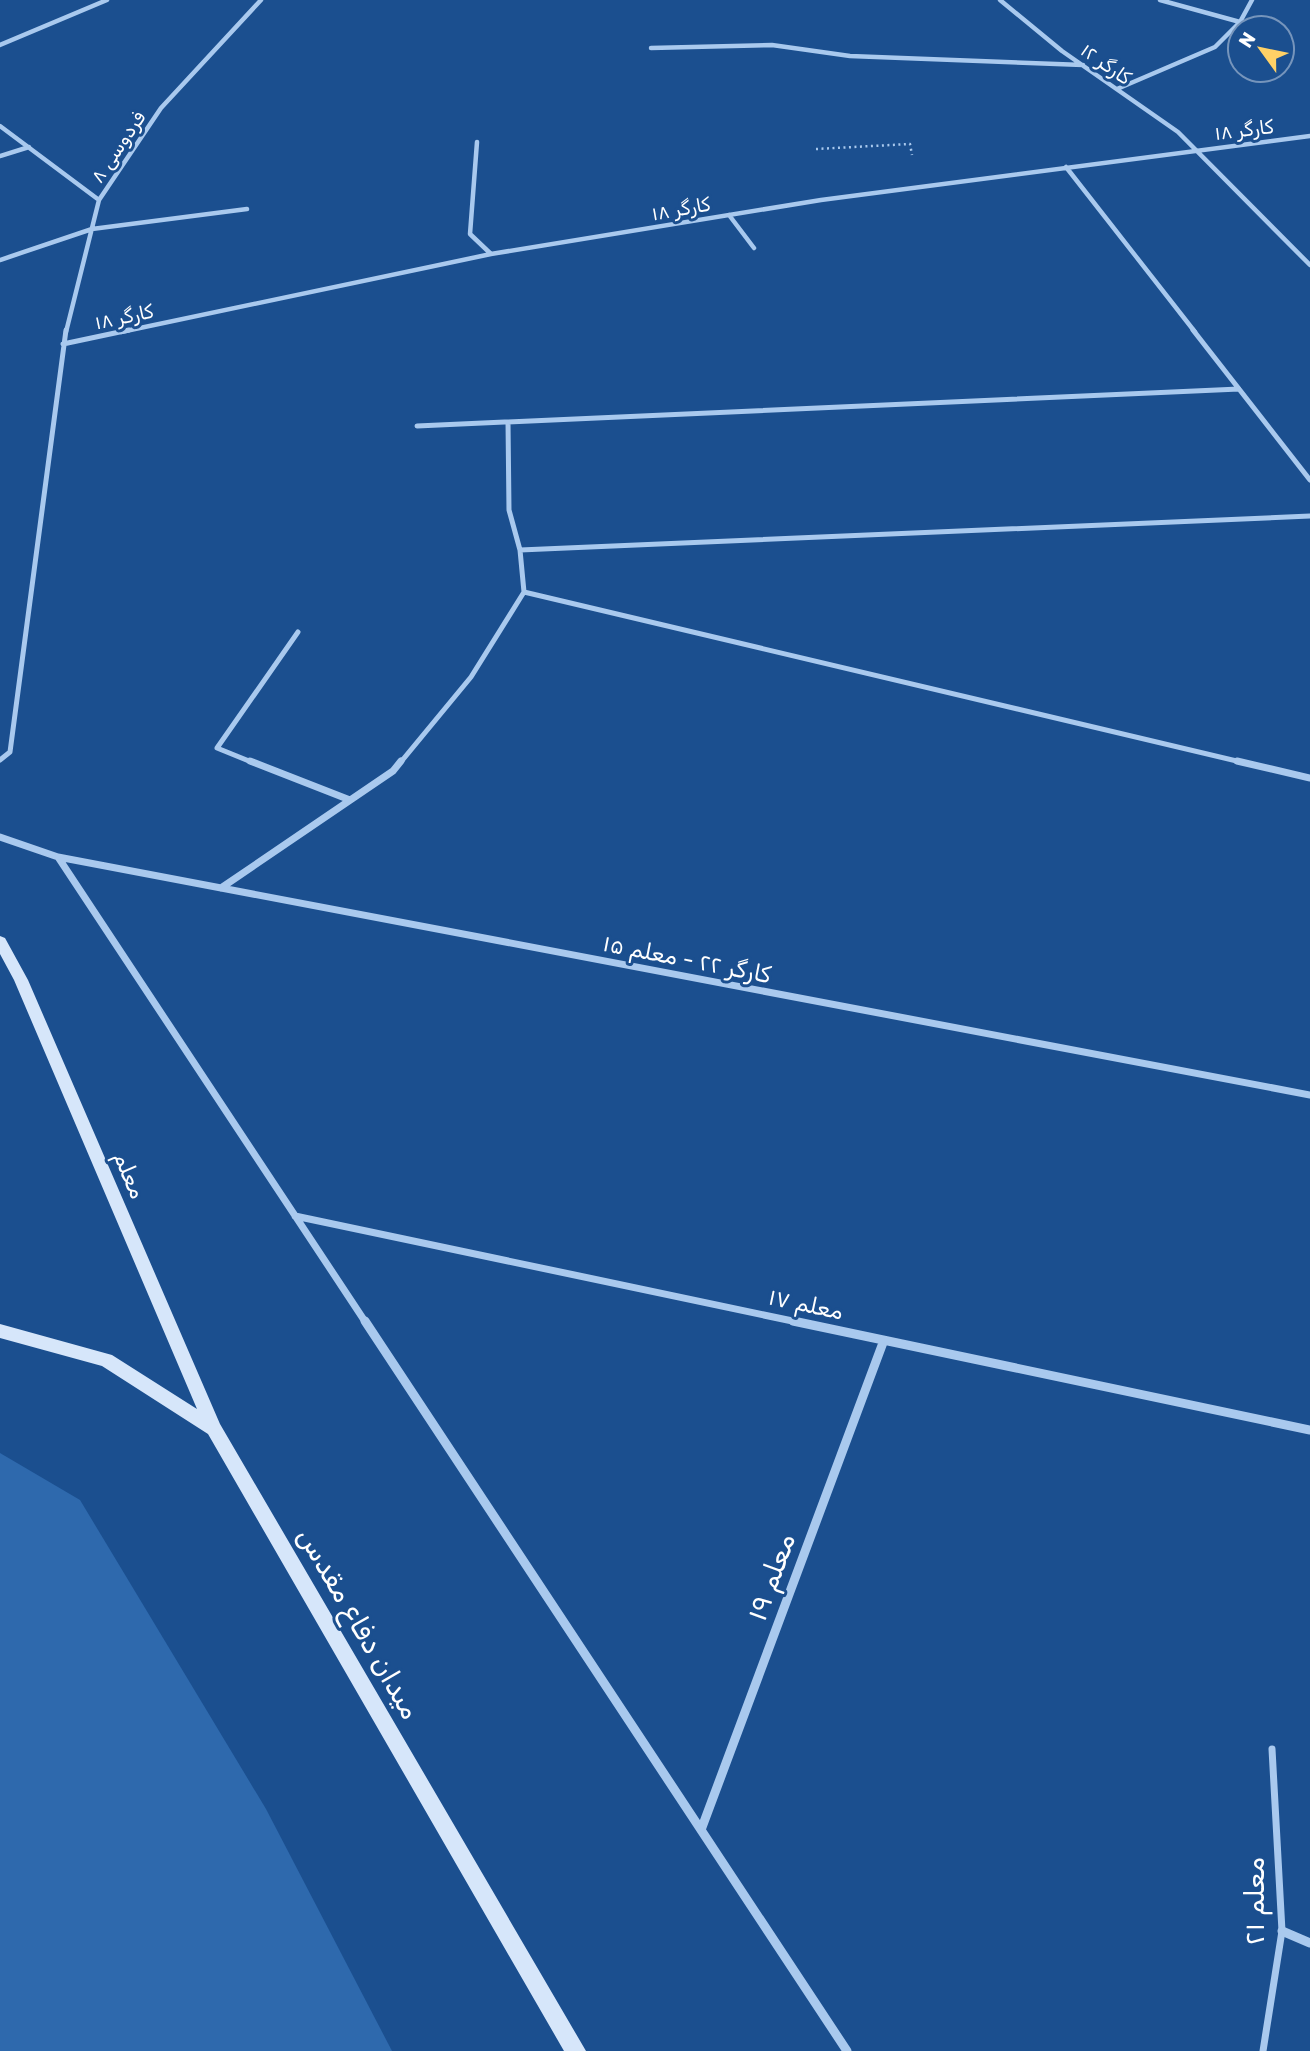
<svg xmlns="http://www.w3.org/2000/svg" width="1310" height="2051" font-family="Rubik,Vazirmatn,sans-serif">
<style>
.green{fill:#2e69ad}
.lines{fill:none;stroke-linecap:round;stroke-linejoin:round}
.path{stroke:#a9c9ee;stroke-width:2.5;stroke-dasharray:2 3.5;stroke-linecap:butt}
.lane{stroke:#a9c9ee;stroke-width:7}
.street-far3{stroke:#a9c9ee;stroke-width:4.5}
.street-far2{stroke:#a9c9ee;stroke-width:5}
.street-far1{stroke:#a9c9ee;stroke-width:7}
.street{stroke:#a9c9ee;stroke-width:9}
.secondary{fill:#d6e6fa;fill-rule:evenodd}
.labels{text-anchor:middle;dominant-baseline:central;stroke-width:6;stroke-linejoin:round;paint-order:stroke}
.far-street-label{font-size:19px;fill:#fff;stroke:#1b4f8f}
.street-label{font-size:23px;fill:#fff;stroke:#1b4f8f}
.near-street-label{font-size:28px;fill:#fff;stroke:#1b4f8f}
</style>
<rect width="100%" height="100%" fill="#1b4f8f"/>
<path class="green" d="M0,1453l80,47 186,309 126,242h-392z"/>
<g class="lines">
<path class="path" d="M816,149l94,-5 2,11"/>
<path class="lane" d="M1263,2051l19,-120 -10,-182"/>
<path class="street-far3" d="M1000,0l62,51 116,81 132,133
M1160,0l80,22
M0,45l107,-45
M651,48l121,-3 78,11 233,9
M1117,89l98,-42 25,-25 12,-22
M0,126l99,74
M477,142l-7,92 21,20
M0,156l29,-9
M1066,167l129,165
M729,215l25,33
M0,260l92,-31 155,-20
M66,332l33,-132 62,-92 100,-108
M121,332l370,-78 330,-54 489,-64"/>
<path class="street-far2" d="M1193,330l117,150
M63,344l66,-14
M417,426l822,-37
M520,550l790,-34
M524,592l721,171
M0,760l10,-8 56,-422
M254,763l-37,-15 81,-116
M400,763l71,-86 53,-85 -4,-42 -11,-40 -1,-88"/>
<path class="street-far1" d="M250,761l100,39
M1237,761l73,17
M0,837l58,20 308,466
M58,857l1252,238
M221,888l172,-117 8,-10
M295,1216l507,107"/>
<path class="street" d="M365,1321l482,730
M793,1321l517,109
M701,1830l183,-490
M1282,1931l28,12"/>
<path class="secondary" d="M0,936l5,2 23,42 192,444 366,627h-22l-356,-617 -106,-68 -102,-28v-14l112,31 85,54 -183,-429 -14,-26z"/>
</g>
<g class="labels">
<g class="far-street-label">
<text transform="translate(1106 64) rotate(35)">کارگر ۱۲</text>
<text transform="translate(1244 130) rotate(-7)">کارگر ۱۸</text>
<text transform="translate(118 147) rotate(-56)">فردوسی ۸</text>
<text transform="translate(681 209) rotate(-10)">کارگر ۱۸</text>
<text transform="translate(124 317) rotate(-12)">کارگر ۱۸</text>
</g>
<g class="street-label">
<text transform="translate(687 959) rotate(11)">کارگر ۲۲ - معلم ۱۵</text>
<text transform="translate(130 1175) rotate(67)">معلم</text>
<text transform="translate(806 1304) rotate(12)">معلم ۱۷</text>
</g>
<g class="near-street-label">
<text transform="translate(771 1577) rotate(-70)">معلم ۱۹</text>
<text transform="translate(359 1623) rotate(60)">میدان دفاع مقدس</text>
<text transform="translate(1254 1901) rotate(-90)">معلم ۲۱</text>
</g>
</g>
<g transform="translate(1261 49) rotate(303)"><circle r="33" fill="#1b4f8f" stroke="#7695bc" stroke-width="2"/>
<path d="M0-5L12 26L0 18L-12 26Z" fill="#ffd166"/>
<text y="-10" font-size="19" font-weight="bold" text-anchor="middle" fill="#ffffff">N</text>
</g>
</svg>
